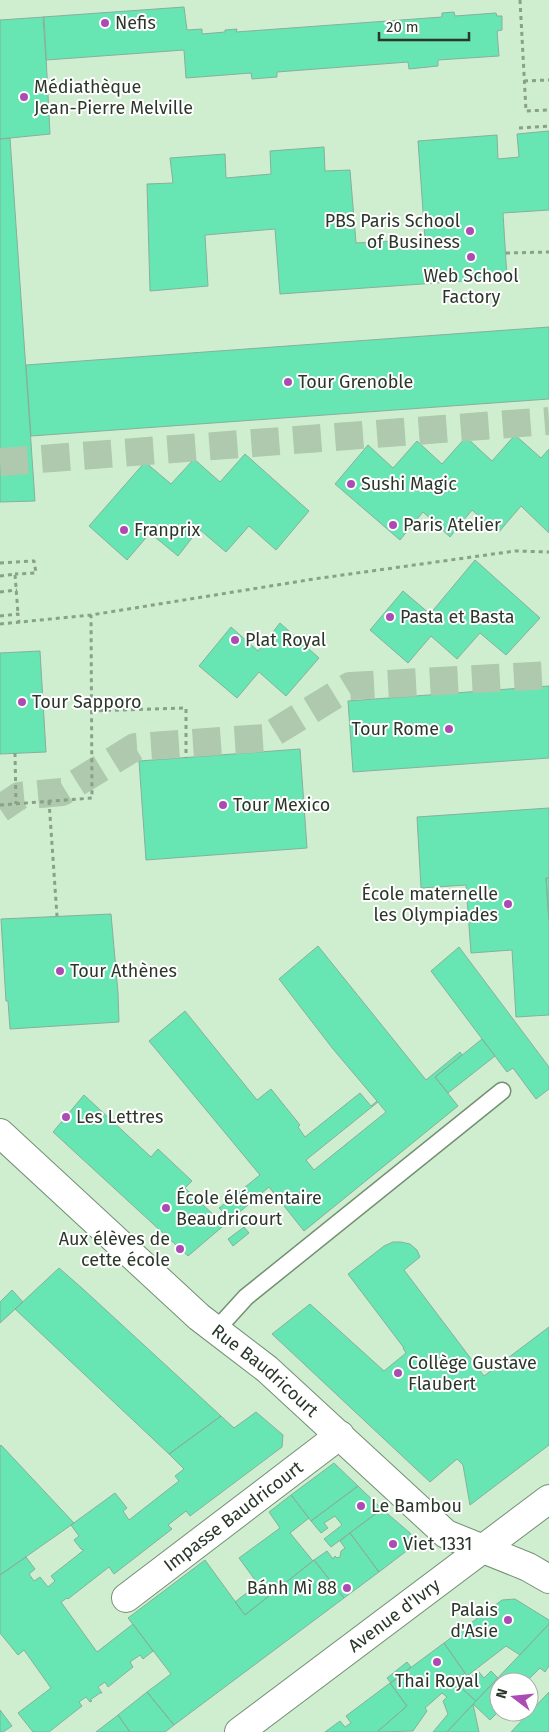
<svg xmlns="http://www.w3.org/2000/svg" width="549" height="1732" font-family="'Fira Sans',sans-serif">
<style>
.building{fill:#67e5b3;stroke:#86b09c;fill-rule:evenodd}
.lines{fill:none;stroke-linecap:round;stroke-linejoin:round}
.minor-tunnel{stroke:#aec9ae;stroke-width:28;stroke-dasharray:28 14;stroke-linecap:butt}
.service-casing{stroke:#749073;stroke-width:19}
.minor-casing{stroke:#749073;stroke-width:30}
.secondary-casing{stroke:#749073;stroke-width:30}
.path{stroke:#89a089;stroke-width:3;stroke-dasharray:4 4;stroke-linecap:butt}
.service{stroke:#fff;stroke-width:16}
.minor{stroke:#fff;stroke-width:28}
.secondary{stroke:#fff;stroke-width:28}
.poi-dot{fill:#ab4bb3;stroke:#fff;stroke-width:2}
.labels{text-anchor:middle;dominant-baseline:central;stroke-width:4;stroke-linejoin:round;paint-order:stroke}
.poi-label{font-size:18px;fill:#2b372b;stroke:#fff;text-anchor:start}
.street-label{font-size:18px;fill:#2b372b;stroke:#fff}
</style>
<rect width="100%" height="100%" fill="#cfeecf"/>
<path class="building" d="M184,7l3,23 15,-1v5l23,-2v-2l12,-1 -1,3 206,-15v-4l12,-1 1,4 41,-3 1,3h5v14l-5,1 2,25 -61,4v6l-29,3 -1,-7 -131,10v5l-25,2 -1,-6 -65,5 -2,-28 -138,10 -3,-43z
M44,17l6,117 -50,5v-119z
M549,131v79l-46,3 4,65 -227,16 -5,-65 -70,6 3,51 -58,5 -3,-107 26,-1 -3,-25 55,-4 1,24 45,-4 -1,-23 54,-4 1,24 25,-1 6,73 69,-4 -7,-98 79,-6 1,24 21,-2 -2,-23z
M10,138l25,363 -35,1v-363z
M549,327v72l-518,37 -5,-71z
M515,435l26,23 8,-9v84l-28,-27 -23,27 -26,-23 -22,27 -27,-25 -23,28 -65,-56 33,-39 25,23 24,-27 25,23 24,-27 26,24z
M245,454l64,57 -33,39 -27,-24 -23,26 -27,-23 -21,27 -28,-23 -23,27 -38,-34 56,-64 26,22 23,-25 26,23z
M475,560l65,58 -34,37 -26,-22 -23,26 -26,-23 -23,27 -38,-33 33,-39 27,23z
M280,623l39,35 -33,38 -27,-24 -22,26 -38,-32 32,-39 27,24z
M40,651l6,101 -46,2v-101z
M549,686v72l-196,14 -5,-71z
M300,749l7,99 -161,12 -7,-99z
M549,808v70h-3l3,43v94l-33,2 -4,-67 -41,3 -5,-68 -45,3 -4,-71z
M546,878h3v43z
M111,914l7,79 1,29 -109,7 -2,-28h-2l-5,-82z
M318,946l108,134 34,-28 2,3 -27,22 23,29 -154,125 -35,-44 -81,69 -135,-124 31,-37 67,62 7,-8 34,32 -7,7 32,30 7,-5 -5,-5 41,-33 -111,-134 36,-30 72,89 14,-11 29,36 -2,2 7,10 55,-44 11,13 6,-5 -44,-52 -54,-70zM378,1102l8,10 -72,58 -8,-10z
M459,947l90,120v22l-13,10 -23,-31 -6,4 -76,-101z
M482,1039l13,17 -47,37 -13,-16z
M244,1227l5,6 -16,13 -5,-7z
M393,1242h8l9,2 7,6 3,7 -16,13 80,106 65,-49v118l-79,60 -7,-40 -6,-6 -27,23 -158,-148 38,-30 74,67 22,-18 -3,-5h1l-56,-74 36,-28z
M59,1268l24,21 138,127 -52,38 -154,-145z
M12,1290l11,12 -23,21v-21z
M256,1412l27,23 -1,12 -92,69 -4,-5 -18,14 4,4 -58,45 -5,-7 -41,32 -1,-1 -6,4 36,50 36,-28 20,27 -10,8 -3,-4 -10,7 3,5 -25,20 -3,-5 -7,5 4,6h-2l-10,7 2,1 -2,1 -4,-5 -7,5 3,4 -33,26h-16l-15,-19 33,-25 -27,-38 -6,5 -18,-22v-58l26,-18 9,12 -6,5 5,7 6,-4 8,10 7,-6 -4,-5 33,-26 -3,-1 -7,-9 5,-4 -8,-11 44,-32 12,15 -4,3 6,9 50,-39 -4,-5 9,-7 -15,-15 52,-38 13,12z
M1,1445l73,78 -74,52v-129z
M334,1463l24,23 -47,35 -20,-26z
M358,1486l24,23 -51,38 -7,-8 18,-14 -7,-9 -11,7 4,5 -7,5 -10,-12z
M291,1495l18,23 -19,15 23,28 -68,54 -10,-13 23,-18 -19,-26 41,-30 -11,-16z
M382,1509l28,24 3,13 -34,26 -29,-39z
M350,1533l29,39 -35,26 -30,-38 13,-9 6,8 2,-3 2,2 3,-1 1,-6 4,-3 -5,-7z
M205,1560l40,55 69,-55 30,38 -170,127 -27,-33 24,-18 -43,-56z
M515,1599l34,21v4l-29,31 -14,-9 -39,30 -23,-33 58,-43z
M549,1624v42l-4,6 -5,-4 -14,14h-27v29l-9,9 -17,-16z
M444,1643l21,30 -10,9 21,19 -29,31h-14l15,-18 -5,-13 4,-4 -5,-4 -17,15 2,3 -14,20 -36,1 30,-26 -17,-23z
M407,1662l4,5 -20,16 -4,-5z
M478,1671l6,7 7,-7 7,7 -22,23 -16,-14z
M390,1683l17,23 -30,26h-52l15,-11 5,6 6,-4 -5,-7z
M147,1692l27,33 -9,7h-35l-12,-17z
M549,1692v40h-38z
M473,1704l6,28h-32z
M0,1710l12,16 -9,6h-3z
M118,1715l12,17h-34z"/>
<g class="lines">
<path class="minor-tunnel" d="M0,462l549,-41
M0,809l19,-13 43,-4 73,-45 130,-9 85,-52 199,-11"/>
<g class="service-casing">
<path id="service" d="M216,1330l30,-33 256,-206"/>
</g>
<g class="minor-casing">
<g id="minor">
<path id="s1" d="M0,1133l199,184 68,52 179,165 82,33 21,12"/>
<path id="s2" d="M126,1598l214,-163"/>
</g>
</g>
<g class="secondary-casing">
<g id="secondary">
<path id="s3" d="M239,1732l310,-233"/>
</g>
</g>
<path class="path" d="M520,0l6,111 23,-1
M524,81l25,-1
M519,128l30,-2
M506,253l43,-1
M0,563l34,-2 2,12 -21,1
M0,576l15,-2 3,40
M0,592l17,-2
M0,616l18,-2 1,9
M0,624l91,-9 223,-36 201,-28 34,1
M91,711l95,-3v50
M15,753l1,51
M49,801l8,115
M0,805l92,-7 -1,-183"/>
<use href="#service" class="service"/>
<use href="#minor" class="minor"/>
<use href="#secondary" class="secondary"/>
</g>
<g class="poi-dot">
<circle cx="105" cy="23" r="5"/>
<circle cx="24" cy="97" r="5"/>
<circle cx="470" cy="231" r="5"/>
<circle cx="471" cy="257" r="5"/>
<circle cx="288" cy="382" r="5"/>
<circle cx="351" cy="484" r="5"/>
<circle cx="393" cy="525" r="5"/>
<circle cx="124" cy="530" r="5"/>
<circle cx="390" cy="617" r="5"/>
<circle cx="235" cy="640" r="5"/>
<circle cx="22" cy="702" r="5"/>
<circle cx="449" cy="729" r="5"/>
<circle cx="223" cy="805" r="5"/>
<circle cx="508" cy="904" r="5"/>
<circle cx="60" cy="971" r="5"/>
<circle cx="66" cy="1117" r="5"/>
<circle cx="166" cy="1208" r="5"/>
<circle cx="180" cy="1249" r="5"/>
<circle cx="398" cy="1373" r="5"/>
<circle cx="361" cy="1506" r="5"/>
<circle cx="393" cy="1544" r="5"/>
<circle cx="347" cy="1588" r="5"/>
<circle cx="508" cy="1620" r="5"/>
<circle cx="437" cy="1662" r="5"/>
</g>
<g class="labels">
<g class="poi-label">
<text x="115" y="23">Nefis</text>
<text x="34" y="87">Médiathèque<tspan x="34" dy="21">Jean-Pierre Melville</tspan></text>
<text x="460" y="221" text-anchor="end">PBS Paris School<tspan x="460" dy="21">of Business</tspan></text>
<text x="471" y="276" text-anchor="middle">Web School<tspan x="471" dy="21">Factory</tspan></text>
<text x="298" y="382">Tour Grenoble</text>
<text x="361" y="484">Sushi Magic</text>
<text x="403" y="525">Paris Atelier</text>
<text x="134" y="530">Franprix</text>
<text x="400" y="617">Pasta et Basta</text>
<text x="245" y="640">Plat Royal</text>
<text x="32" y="702">Tour Sapporo</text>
<text x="439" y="729" text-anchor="end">Tour Rome</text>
<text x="233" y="805">Tour Mexico</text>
<text x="498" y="894" text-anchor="end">École maternelle<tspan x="498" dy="21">les Olympiades</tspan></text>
<text x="70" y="971">Tour Athènes</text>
<text x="76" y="1117">Les Lettres</text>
<text x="176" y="1198">École élémentaire<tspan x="176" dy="21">Beaudricourt</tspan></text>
<text x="170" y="1239" text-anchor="end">Aux élèves de<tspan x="170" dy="21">cette école</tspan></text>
<text x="408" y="1363">Collège Gustave<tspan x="408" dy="21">Flaubert</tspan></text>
<text x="371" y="1506">Le Bambou</text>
<text x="403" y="1544">Viet 1331</text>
<text x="337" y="1588" text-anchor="end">Bánh Mì 88</text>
<text x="498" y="1610" text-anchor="end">Palais<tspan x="498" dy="21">d'Asie</tspan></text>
<text x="437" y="1681" text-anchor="middle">Thai Royal</text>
</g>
<g class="street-label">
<text stroke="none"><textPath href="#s1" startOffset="356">Rue Baudricourt</textPath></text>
<text stroke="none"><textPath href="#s2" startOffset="135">Impasse Baudricourt</textPath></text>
<text stroke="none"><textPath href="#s3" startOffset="194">Avenue d'Ivry</textPath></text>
</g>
</g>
<g transform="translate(514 1697) rotate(286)"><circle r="24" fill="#ffffff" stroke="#aaafaa"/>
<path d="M0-4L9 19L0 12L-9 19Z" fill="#ab4bb3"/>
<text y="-8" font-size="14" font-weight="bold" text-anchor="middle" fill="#2b372b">N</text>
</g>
<path d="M379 32v8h90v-8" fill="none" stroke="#2b372b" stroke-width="2.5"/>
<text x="386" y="32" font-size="15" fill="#2b372b" stroke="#ffffff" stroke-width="4" paint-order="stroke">20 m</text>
</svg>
